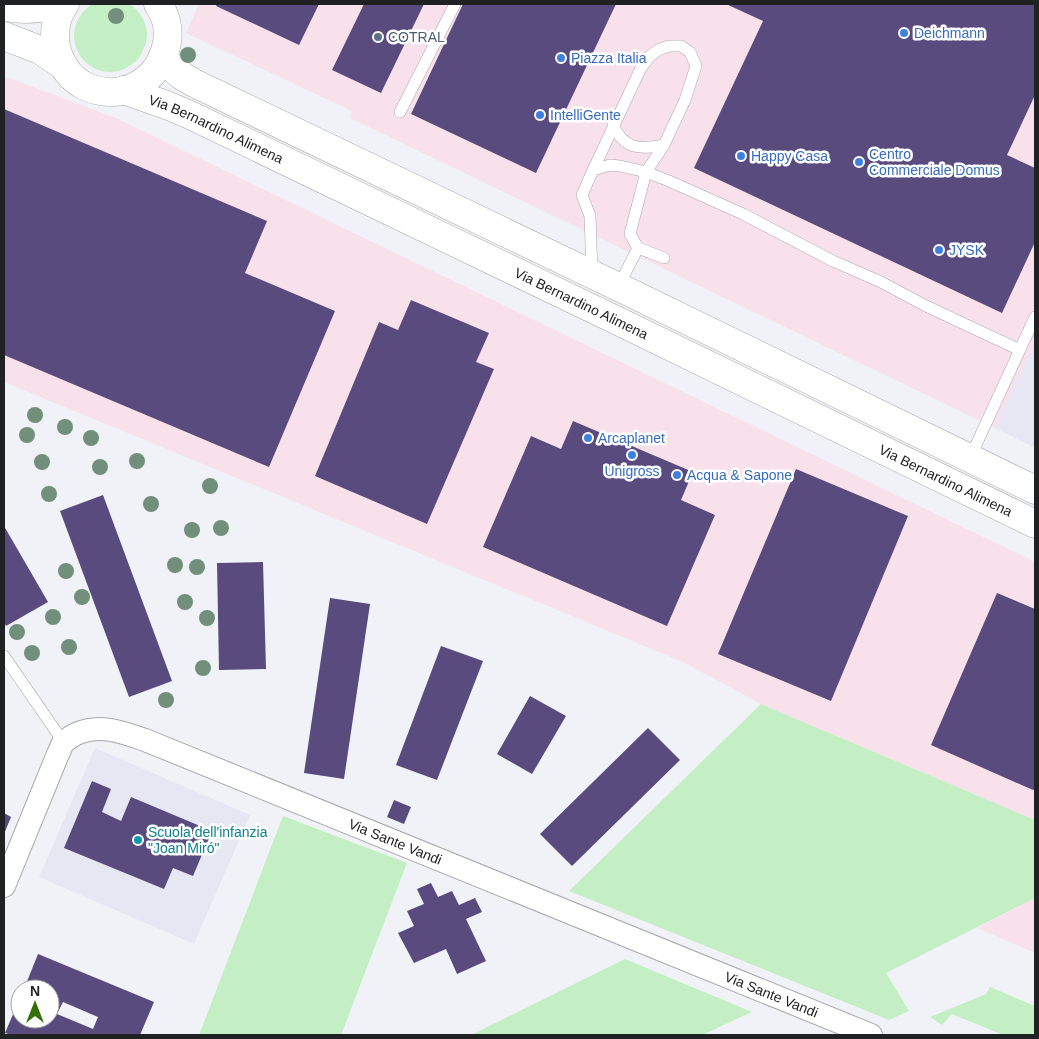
<svg xmlns="http://www.w3.org/2000/svg" width="1039" height="1039" font-family="Helvetica,sans-serif">
<style>
.commercial{fill:#f9e1eb}
.built{fill:#e7e7f4}
.green{fill:#c4efc5}
.building{fill:#5a4b7e;fill-rule:evenodd}
.lines{fill:none;stroke-linecap:round;stroke-linejoin:round}
.lane-casing{stroke:#a7a7ac;stroke-width:12}
.street-casing{stroke:#a7a7ac;stroke-width:24}
.secondary-casing{stroke:#a7a7ac;stroke-width:29}
.lane{stroke:#fff;stroke-width:11}
.street{stroke:#fff;stroke-width:22}
.secondary{stroke:#fff;stroke-width:28}
.tree{fill:#718f7a}
.shop-dot{fill:#3f7fe0;stroke:#fff;stroke-width:2}
.service-dot{fill:#5c6f8a;stroke:#fff;stroke-width:2}
.culture-dot{fill:#0f9aa8;stroke:#fff;stroke-width:2}
.labels{text-anchor:middle;dominant-baseline:central;stroke-width:5;stroke-linejoin:round;paint-order:stroke}
.shop-label{font-size:14px;fill:#366cbe;stroke:#fff;text-anchor:start}
.service-label{font-size:14px;fill:#4e5e75;stroke:#fff;text-anchor:start}
.street-label{font-size:14px;fill:#202122;stroke:#fff}
.culture-label{font-size:14px;fill:#0d838f;stroke:#fff;text-anchor:start}
</style>
<rect width="100%" height="100%" fill="#f1f2f7"/>
<path class="commercial" d="M199,4h836v340l-40,84 -645,-310 2,-7 -166,-78z
M4,76l112,42 919,444v258l-274,-116 -78,-42 -679,-280z
M1035,898v55l-58,-25z"/>
<path class="built" d="M1035,343v105l-40,-20z
M95,748l155,67 -56,129 -155,-67z"/>
<path class="green" d="M92,4c11,0 25,-2 35,0 11,2 20,19 20,30 0,7 -2,13 -5,18 -3,8 -9,12 -16,16 -38,19 -75,-34 -34,-64z
M761,704l274,116v78l-149,75 23,38 -20,9 -320,-129z
M283,816l124,47 -66,172h-142z
M625,959l127,53 -50,23h-231z
M990,987l45,19v27l-7,2h-25l-51,-21 -10,11 -12,-8 56,-23z"/>
<path class="building" d="M217,4h102l-20,41 -83,-39z
M364,4h60l-43,89 -49,-23z
M463,4h153l-80,169 -125,-59z
M726,4h309v91l-28,60 28,13v74l-33,71 -308,-145 69,-147z
M4,109l263,112 -22,52 90,38 -66,156 -265,-112z
M411,300l78,33 -13,29 18,7 -67,155 -112,-48 64,-154 19,8z
M573,421l120,51 -12,28 34,15 -48,111 -184,-79 48,-111 30,13z
M796,469l112,47 -77,185 -113,-47z
M103,495l69,186 -43,16 -69,-186z
M4,526l44,76 -42,24 -2,-4z
M263,562l3,107 -47,1 -2,-107z
M997,593l38,16v180l-2,1 -102,-45z
M330,598l40,6 -26,175 -40,-6z
M441,646l42,15 -46,119 -41,-15z
M530,696l36,20 -34,58 -35,-20z
M648,728l32,32 -108,106 -32,-32z
M92,781l19,8 -9,23 19,9 10,-24 81,34 -19,45 -20,-8 -9,21 -100,-41z
M394,800l17,7 -7,17 -17,-7z
M4,813l7,4 -7,17z
M431,883l7,14 14,-6 7,14 16,-7 7,14 -16,7 20,42 -29,13 -11,-25 -32,14 -16,-30 16,-7 -7,-15 17,-7 -7,-15z
M38,954l116,48 -14,33h-128l-7,-2 15,-35v21h30v-30h-26zM63,1002l35,15 -5,12 -36,-15z"/>
<g class="lines">
<g class="lane-casing">
<path id="lane" d="M400,112l55,-108
M613,125c11,24 26,25 51,20
M593,170l48,-102 9,-12 8,-6 11,-4h12l9,6 6,14 -11,34 -21,45 -18,27 -16,62 8,14 26,10
M592,273l-2,-57 -8,-21 11,-25 17,-5 10,1 26,6 23,9 74,33 90,47 48,21 45,24 94,44
M618,287l20,-39
M970,458l65,-141
M4,656l60,87"/>
</g>
<g class="street-casing">
<g id="street">
<path id="s1" d="M4,886l54,-132c2,-3 3,-8 5,-11 4,-4 9,-7 13,-9 24,-11 46,-2 69,6l726,295"/>
</g>
</g>
<g class="secondary-casing">
<g id="secondary">
<path d="M65,4c-3,5 -7,11 -8,17 -7,24 5,54 28,65 33,16 69,-1 80,-35 5,-16 3,-33 -7,-47"/>
<path d="M4,7c17,3 34,3 51,-3"/>
<path d="M4,36l36,14 24,16"/>
<path d="M162,59l20,17 12,7 439,211 402,196"/>
<path id="s2" d="M124,90l45,16 21,9 430,207 415,202"/>
</g>
</g>
<use href="#lane" class="lane"/>
<use href="#street" class="street"/>
<use href="#secondary" class="secondary"/>
</g>
<g class="tree">
<circle cx="116" cy="16" r="8"/>
<circle cx="188" cy="55" r="8"/>
<circle cx="35" cy="415" r="8"/>
<circle cx="65" cy="427" r="8"/>
<circle cx="27" cy="435" r="8"/>
<circle cx="91" cy="438" r="8"/>
<circle cx="137" cy="461" r="8"/>
<circle cx="42" cy="462" r="8"/>
<circle cx="100" cy="467" r="8"/>
<circle cx="210" cy="486" r="8"/>
<circle cx="49" cy="494" r="8"/>
<circle cx="151" cy="504" r="8"/>
<circle cx="221" cy="528" r="8"/>
<circle cx="192" cy="530" r="8"/>
<circle cx="175" cy="565" r="8"/>
<circle cx="197" cy="567" r="8"/>
<circle cx="66" cy="571" r="8"/>
<circle cx="82" cy="597" r="8"/>
<circle cx="185" cy="602" r="8"/>
<circle cx="53" cy="617" r="8"/>
<circle cx="207" cy="618" r="8"/>
<circle cx="17" cy="632" r="8"/>
<circle cx="69" cy="647" r="8"/>
<circle cx="32" cy="653" r="8"/>
<circle cx="203" cy="668" r="8"/>
<circle cx="166" cy="700" r="8"/>
</g>
<g class="shop-dot">
<circle cx="904" cy="33" r="5"/>
<circle cx="561" cy="58" r="5"/>
<circle cx="540" cy="115" r="5"/>
<circle cx="741" cy="156" r="5"/>
<circle cx="859" cy="162" r="5"/>
<circle cx="939" cy="250" r="5"/>
<circle cx="588" cy="438" r="5"/>
<circle cx="632" cy="455" r="5"/>
<circle cx="677" cy="475" r="5"/>
</g>
<circle class="service-dot" cx="378" cy="37" r="5"/>
<circle class="culture-dot" cx="138" cy="840" r="5"/>
<g class="labels">
<g class="shop-label">
<text x="914" y="33">Deichmann</text>
<text x="571" y="58">Piazza Italia</text>
<text x="550" y="115">IntelliGente</text>
<text x="869" y="154">Centro<tspan x="869" dy="16">Commerciale Domus</tspan></text>
<text x="751" y="156">Happy Casa</text>
<text x="949" y="250">JYSK</text>
<text x="598" y="438">Arcaplanet</text>
<text x="632" y="471" text-anchor="middle">Unigross</text>
<text x="687" y="475">Acqua &amp; Sapone</text>
</g>
<g class="service-label">
<text x="388" y="37">COTRAL</text>
</g>
<g class="street-label">
<text stroke="none"><textPath href="#s2" startOffset="100">Via Bernardino Alimena</textPath></text>
<text stroke="none"><textPath href="#s2" startOffset="505">Via Bernardino Alimena</textPath></text>
<text stroke="none"><textPath href="#s2" startOffset="910">Via Bernardino Alimena</textPath></text>
<text stroke="none"><textPath href="#s1" startOffset="512">Via Sante Vandi</textPath></text>
<text stroke="none"><textPath href="#s1" startOffset="918">Via Sante Vandi</textPath></text>
</g>
<g class="culture-label">
<text x="148" y="832">Scuola dell'infanzia<tspan x="148" dy="16">"Joan Miró"</tspan></text>
</g>
</g>
<rect width="1039" height="1039" fill="none" stroke="#202122" stroke-width="10"/>
<g transform="translate(35 1004)"><circle r="24" fill="#ffffff" stroke="#a6a6a7"/>
<path d="M0-4L9 19L0 12L-9 19Z" fill="#337004"/>
<text y="-8" font-size="14" font-weight="bold" text-anchor="middle" fill="#202122">N</text>
</g>
</svg>
